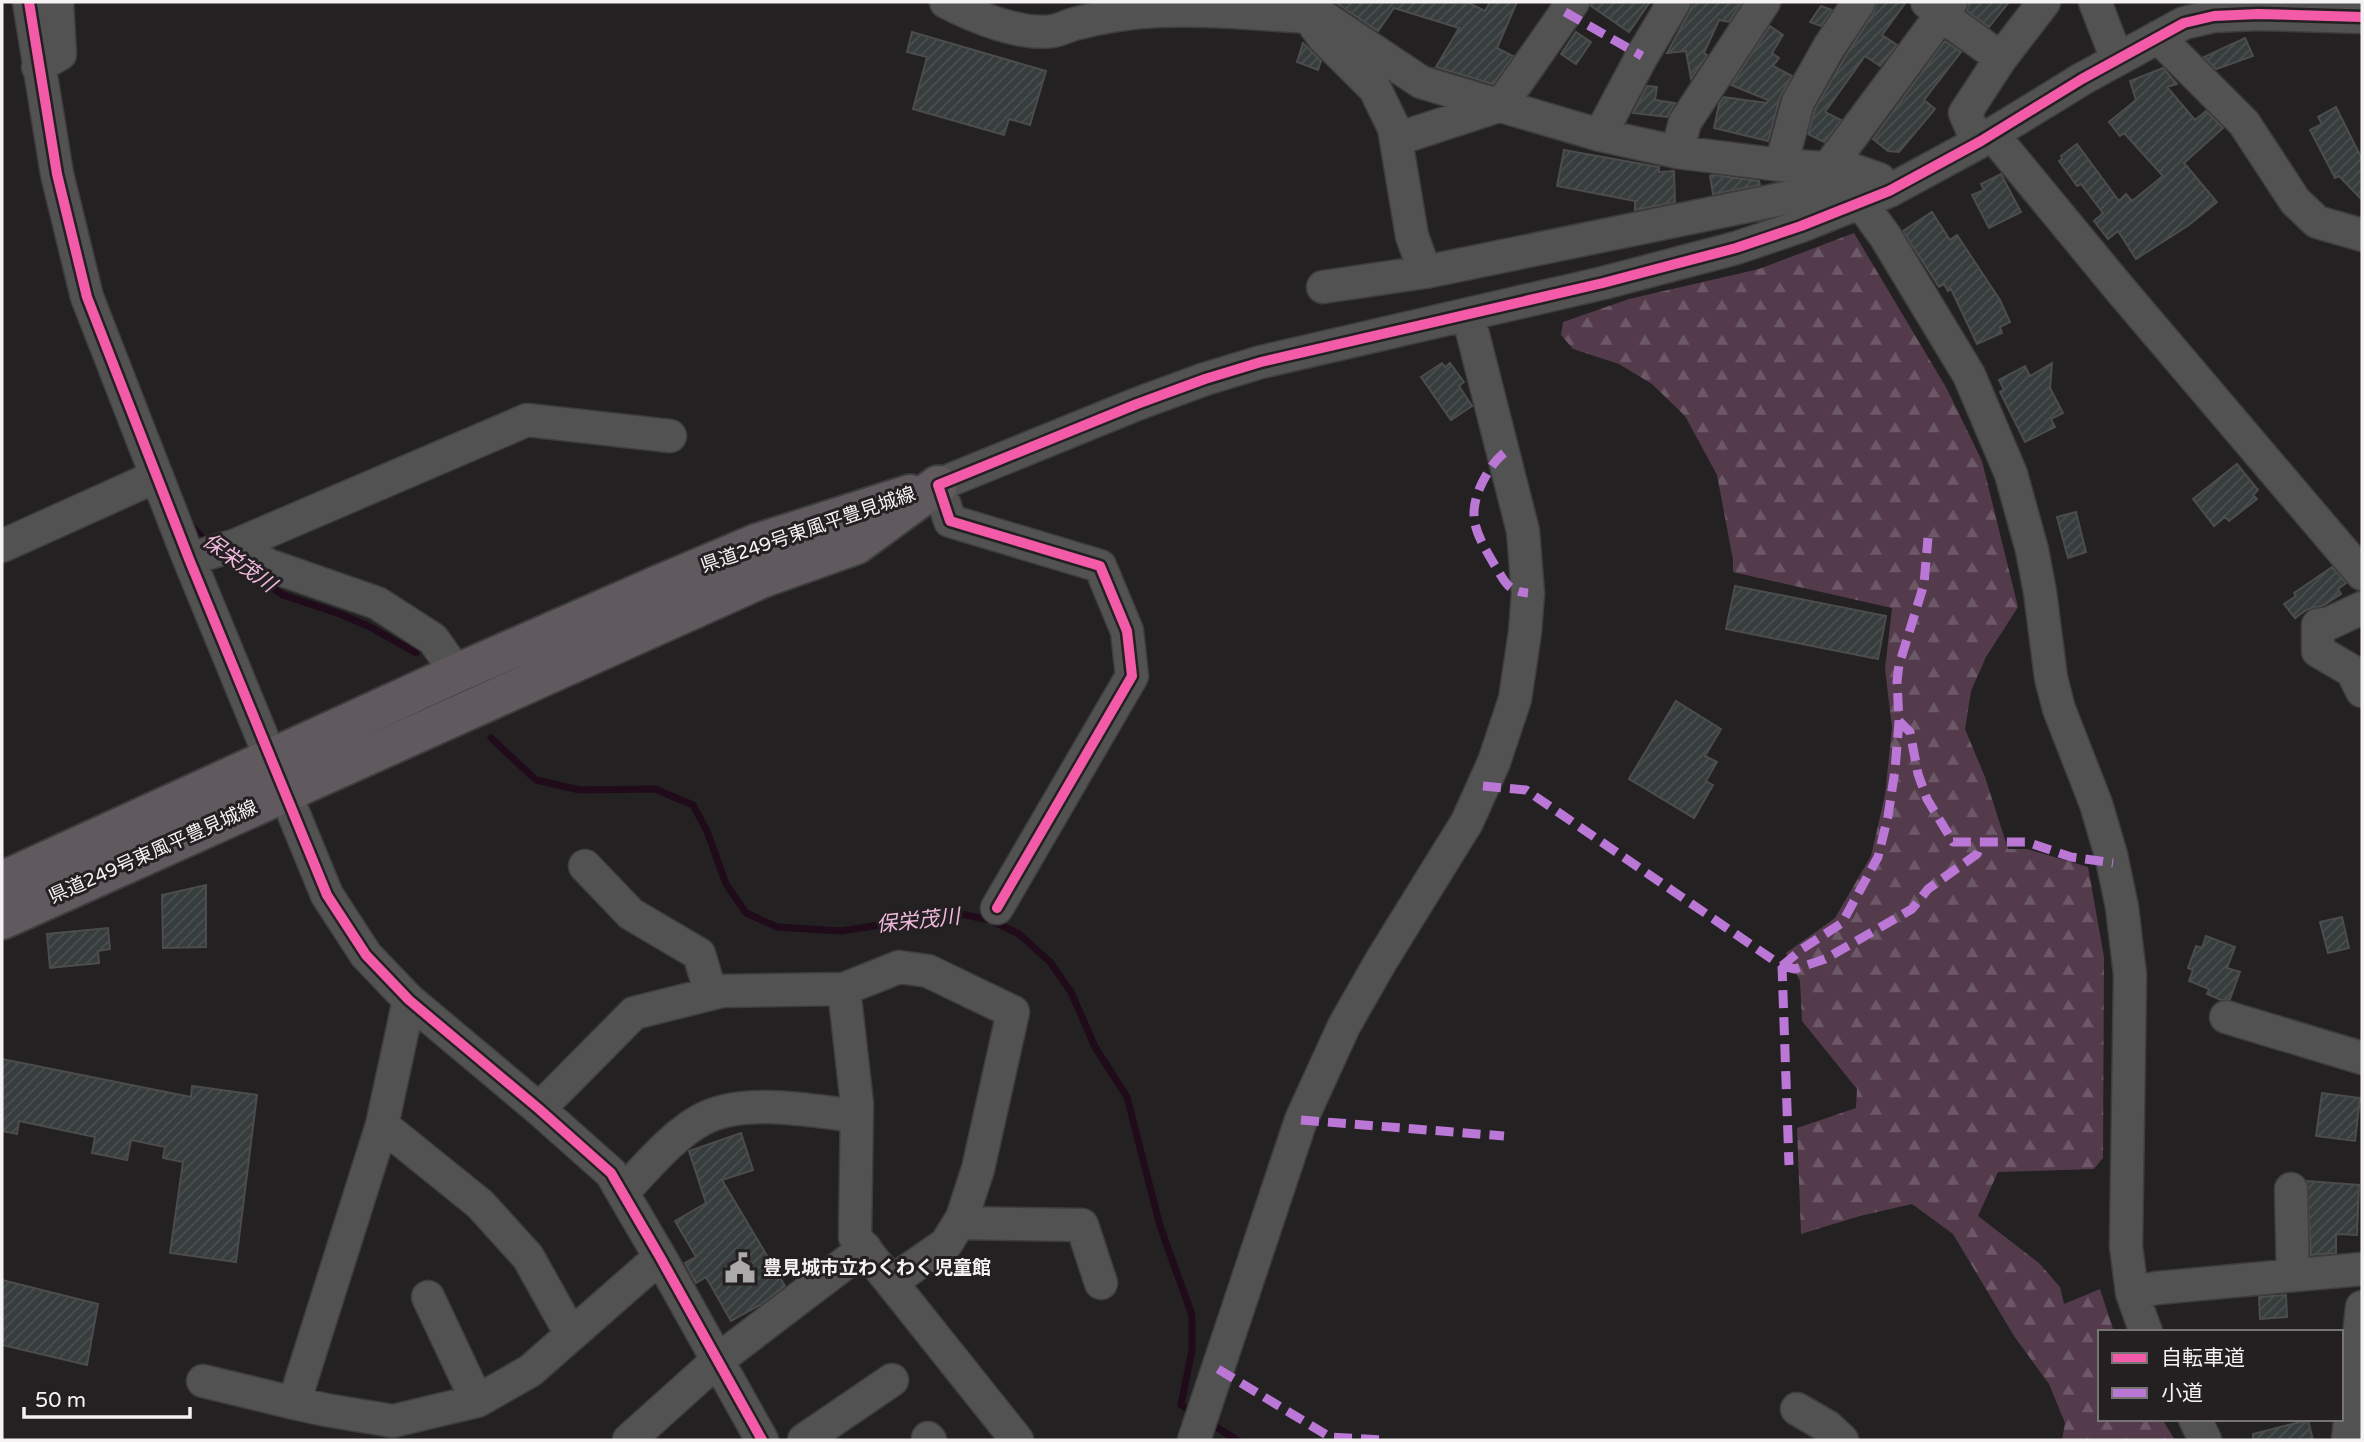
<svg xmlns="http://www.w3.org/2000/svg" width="2364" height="1442" font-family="'Varela Round','Noto Sans JP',sans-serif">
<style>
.forest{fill:url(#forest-firs)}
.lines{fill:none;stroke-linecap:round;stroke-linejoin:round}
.stream{stroke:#200b1a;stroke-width:7}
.building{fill:url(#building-hatch);stroke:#4c4c4c;stroke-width:2}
.minor-casing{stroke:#3e3d3e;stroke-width:35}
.major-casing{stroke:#3e3d3e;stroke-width:42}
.minor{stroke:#535253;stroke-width:32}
.major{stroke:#60595e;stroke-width:38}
.quiet{stroke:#ba77d6;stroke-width:9;stroke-dasharray:18 9;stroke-linecap:butt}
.cycleway-casing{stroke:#242022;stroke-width:15}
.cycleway{stroke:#f35aa7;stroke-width:10}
.labels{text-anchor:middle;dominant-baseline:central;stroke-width:6;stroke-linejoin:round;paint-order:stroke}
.street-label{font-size:19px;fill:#f4f2f3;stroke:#242022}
.poi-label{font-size:19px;font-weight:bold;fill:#f4f2f3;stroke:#242022;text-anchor:start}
.water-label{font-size:21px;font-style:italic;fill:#efb9dd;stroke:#242022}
</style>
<defs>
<pattern id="forest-firs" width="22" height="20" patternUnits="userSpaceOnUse" patternTransform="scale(1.75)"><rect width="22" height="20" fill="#533b4c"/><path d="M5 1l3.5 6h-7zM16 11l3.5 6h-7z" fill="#6c5866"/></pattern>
<pattern id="building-hatch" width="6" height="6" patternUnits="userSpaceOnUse" patternTransform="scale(1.75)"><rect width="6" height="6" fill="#363d3c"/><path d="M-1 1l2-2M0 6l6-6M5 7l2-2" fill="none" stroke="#4a504f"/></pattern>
</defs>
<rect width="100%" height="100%" fill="#232122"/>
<path class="forest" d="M1854,233l93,156 35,72 36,146 -32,50 -15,34 -6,38 20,48 23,72h19l61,18 16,90 -1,201 -9,11 -96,3 -20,44 61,47 21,24 4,17 36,-15 14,43h-14v87h62l13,21h-113l3,-17 -16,-39 -35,-48 -61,-102 -41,-30 -52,12 -59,18 -4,-106 59,-20 1,-19 -55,-68 -2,-40 -14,-28 49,-35 36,-62 14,-61 7,-67 -7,-59 7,-61 -159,-36v-12l-16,-85 -32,-59 -33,-32 -33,-20 -46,-15 -12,-14 2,-13 66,-23 130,-30z"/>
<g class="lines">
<path class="stream" d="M190,524l18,20
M238,564l45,31 57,19 30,13 46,26
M491,738l45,42 44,10 75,-1 38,16 14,26 19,53 20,29 31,14 64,4 115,-18 34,7 29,14 31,28 21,30 24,55 32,50 33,129 32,89v35l-11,55 14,9
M1208,1422l29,18"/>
</g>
<path class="building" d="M1335,2h132l18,9 5,-9h27l-20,46 16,8 -20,28 -57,-17 23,-39 -65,-20 -16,23z
M1591,2h59l-21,30 -38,-26z
M1692,2h50l-13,20 -10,-2 -15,33 3,2 -16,24 -5,-28 -19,2 23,-42z
M1877,2h29l-24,33 15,10 -17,21 -15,-10 -40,56 16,8 -17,22 -16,-8 7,-25 30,-52 29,-45z
M1969,2h40l-20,25 -22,-16z
M1821,6l11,4 -11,16 -11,-4z
M1770,26l13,9 -11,18 7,5 -6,8 19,10 -12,21 -12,44 -54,-13 5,-24 5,-7 43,6 1,-3 -37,-15z
M912,32l134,39 -16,54 -21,-6 -5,16 -91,-26 14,-52 -20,-5z
M1576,32l15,10 -15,22 -15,-10z
M2245,38l8,18 -37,13 -12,-12z
M1945,41l16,11 -37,48 11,9 -36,43 -11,-1 -15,-12z
M1303,43l18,18 -3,9 -21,-8z
M2163,68l14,16 -10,3 28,33 11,-9 17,17 -39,35 33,39 -28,23 -53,34 -18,-28 -10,8 -14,-18 9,-8 -22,-29 -4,2 -18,-25 3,-2 -1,-3 16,-12 42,57 7,-7 6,7 31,-25 -39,-43 -4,3 -11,-14 27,-22 -6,-19z
M1647,86l10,1 -2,13 20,3 -8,14 -34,-4z
M2336,107l26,52v41l-23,-24 -4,2 -25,-48 12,-6 -4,-7z
M1564,150l95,17v5l15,-1 1,31 -40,8v-9l-78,-15z
M2001,174l20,38 -32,16 -17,-33 12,-5 -3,-6z
M1713,175l46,6 1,4 -47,9 -3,-18z
M1932,212l18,28 7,-5 43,65 10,22 -10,5 2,6 -25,11 -26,-55 -3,2 -4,-7 -5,3 -36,-56z
M1442,363l3,4 5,-4 14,19 -5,4 13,20 -21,14 -30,-43z
M2052,363l-2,25 13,25 -12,6 4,8 -30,15 -25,-50 4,-2 -5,-10 26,-14 5,10z
M2237,464l21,26 -5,5 4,4 -28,22 -4,-4 -11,9 -21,-27z
M2076,512l10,40 -18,6 -11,-41z
M2332,567l14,16 -8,6 3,5 -17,11 -18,5 -11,8 -11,-14 12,-8 -2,-3z
M1735,586l151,30 -8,43 -152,-30z
M1676,701l45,28 -16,27 12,6 -11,19 7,4 -19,33 -65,-39z
M206,885v62l-43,1 -1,-53z
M2342,917l7,31 -21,5 -8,-31z
M108,928l2,21 -12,2 1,12 -49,5 -3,-34z
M2206,936l29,11 -8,21 13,4 -10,27 -9,1 -14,-6 2,-5 -20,-8 4,-11 -5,-2 8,-22 6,2z
M2,1059l189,38 1,-11 65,9 -21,167 -66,-9 13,-91 -20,-4 2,-11 -34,-7 -4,20 -35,-7 3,-16 -76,-16 -2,13 -15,-3z
M2322,1093l38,5 -5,43 -39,-5z
M741,1133l12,37 -31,10 63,106 -25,19 -29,16 -25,-44 -10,6 -11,-20 11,-6 -21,-36 31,-18 -17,-52z
M2307,1181l52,4 -2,50 -21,-1v19l-25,2z
M2,1280l96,24 -11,61 -85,-20z
M2286,1295l1,22 -27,2 -1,-22z
M2308,1420l5,20h-60v-6z"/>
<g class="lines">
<g class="minor-casing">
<path id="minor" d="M29,2l28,172 30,123 102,262 138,336 39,60 43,45 130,109 72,64 49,84 102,183
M946,2c29,15 75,34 107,29 7,-1 14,-5 21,-7 27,-7 57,-12 85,-13 50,-2 100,3 150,6l10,-3 102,68 43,13 136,40 77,17 104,13 72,5 26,9 10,12
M1927,2l14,13 60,43
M2095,2l22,57
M1311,20l12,17 52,52 19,39 18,108 13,36
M2158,37l86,86 51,78 22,21 45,13
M38,67l22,-13 -3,-52
M1992,134l127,154 243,286
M1600,135l42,-79 32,-54
M1397,139l104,-34 72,-103
M1981,141l-10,-14 -6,-14 36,-55 43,-56
M1677,152l8,-30 79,-120
M1781,165l17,-63 31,-55 30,-45
M1828,168l123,-166
M1861,203l24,33 84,139 42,99 21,76 8,42 11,86 8,31 37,95 15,51 11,52 8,68 -4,271 6,47 14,39
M1323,287l102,-15 342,-70c30,-7 62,-12 86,-32
M236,545l291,-125 143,16
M2,546l155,-70
M189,559l47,-14 32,20 109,38 56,36 24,34
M2362,608l-32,15 -12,2v26l34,20 10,20
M585,866l46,48 68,40 12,40
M997,908l135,-232 -5,-45 -27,-65 -150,-45 -12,-36 199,-81 68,-25 56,-17 342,-79 133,-35 65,-22 88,-35 92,-50 101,-62 102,-56 30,-7 44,-2 104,3
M844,989l55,-22 29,4 85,41 -35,157 -16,49 -16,26 -55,38
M409,1000l-27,125 -88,278 32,7 67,11 84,-20 53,-30 130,-114
M2226,1017l136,41
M539,1109l95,-96 88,-22 122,-2 13,115 -2,133 162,203
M382,1125l98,79 48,53 43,77
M2291,1189l2,86
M623,1192c23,-24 53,-61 84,-75 42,-19 105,-6 150,-1
M959,1223l123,2 19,58
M2132,1293l25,-5 205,-19
M428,1297l49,104
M203,1381l91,22
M1797,1409l31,18 14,13
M2195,1419l10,21
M928,1438l2,2
M629,1440l89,-80 147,-112
M804,1440l88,-60
M1194,1440l107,-320 43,-94 37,-65 86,-139 27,-60 21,-63 10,-67 3,-39 -5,-62 -55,-216
M2348,1440l14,-133"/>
</g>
<g class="major-casing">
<path id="major" d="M2,881l455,-208 201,-88 99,-42 153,-49
M2,920l761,-342 93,-33 82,-60"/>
</g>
<use href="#minor" class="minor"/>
<use href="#major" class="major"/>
<path class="quiet" d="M1565,12l77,44
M1504,453c-11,9 -15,17 -22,30 -16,34 -6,50 12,81 11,17 12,27 34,29
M1899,721l11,11 8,42 9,25 26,43h74l44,15 42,6
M1483,786l43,4 256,176 7,199
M1782,966l20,-17 40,-26 36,-66 10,-41 7,-46 4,-49 -2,-40 2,-16 25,-81 4,-46
M1782,966l13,3 30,-10 87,-50 16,-20 49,-35 4,-10
M1301,1120l203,16
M1218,1369l112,68 55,3"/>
<g class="cycleway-casing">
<path id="cycleway" d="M29,2l28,172 30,123 102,262 138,336 39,60 43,45 130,109 72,64 49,84 102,183
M997,908l135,-232 -5,-45 -27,-65 -150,-45 -12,-36 199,-81 68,-25 56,-17 342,-79 133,-35 65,-22 88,-35 92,-50 101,-62 102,-56 30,-7 44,-2 104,3"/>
</g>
<use href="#cycleway" class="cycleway"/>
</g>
<defs>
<g id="civic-bare" transform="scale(2.415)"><path d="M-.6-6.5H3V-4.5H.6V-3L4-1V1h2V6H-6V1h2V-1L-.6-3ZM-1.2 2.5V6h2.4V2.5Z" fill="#aba9aa" stroke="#242022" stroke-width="2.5" paint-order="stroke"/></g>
</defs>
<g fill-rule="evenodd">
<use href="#civic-bare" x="740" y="1268"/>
</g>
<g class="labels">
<g class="street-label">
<text transform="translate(808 530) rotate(-19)">県道249号東風平豊見城線</text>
<text transform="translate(153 852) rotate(-24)">県道249号東風平豊見城線</text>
</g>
<g class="poi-label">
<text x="763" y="1268">豊見城市立わくわく児童館</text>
</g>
<g class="water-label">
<text transform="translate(239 563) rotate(36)">保栄茂川</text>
<text transform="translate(918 921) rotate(-6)">保栄茂川</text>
</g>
</g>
<rect width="2364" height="1442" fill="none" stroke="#f4f2f3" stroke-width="7"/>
<rect x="2098" y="1330" width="245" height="91" fill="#242022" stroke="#777476" stroke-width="2"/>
<rect x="2112" y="1353" width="35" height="10" fill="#f35aa7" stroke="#777476" stroke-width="2"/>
<text x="2161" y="1365" font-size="21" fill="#f4f2f3">自転車道</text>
<rect x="2112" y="1388" width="35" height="10" fill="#ba77d6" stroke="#777476" stroke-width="2"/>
<text x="2161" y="1400" font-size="21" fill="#f4f2f3">小道</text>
<path d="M24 1407v10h166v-10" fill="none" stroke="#f4f2f3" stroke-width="3.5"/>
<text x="35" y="1407" font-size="21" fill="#f4f2f3" stroke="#242022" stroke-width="5" paint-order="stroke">50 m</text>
</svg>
